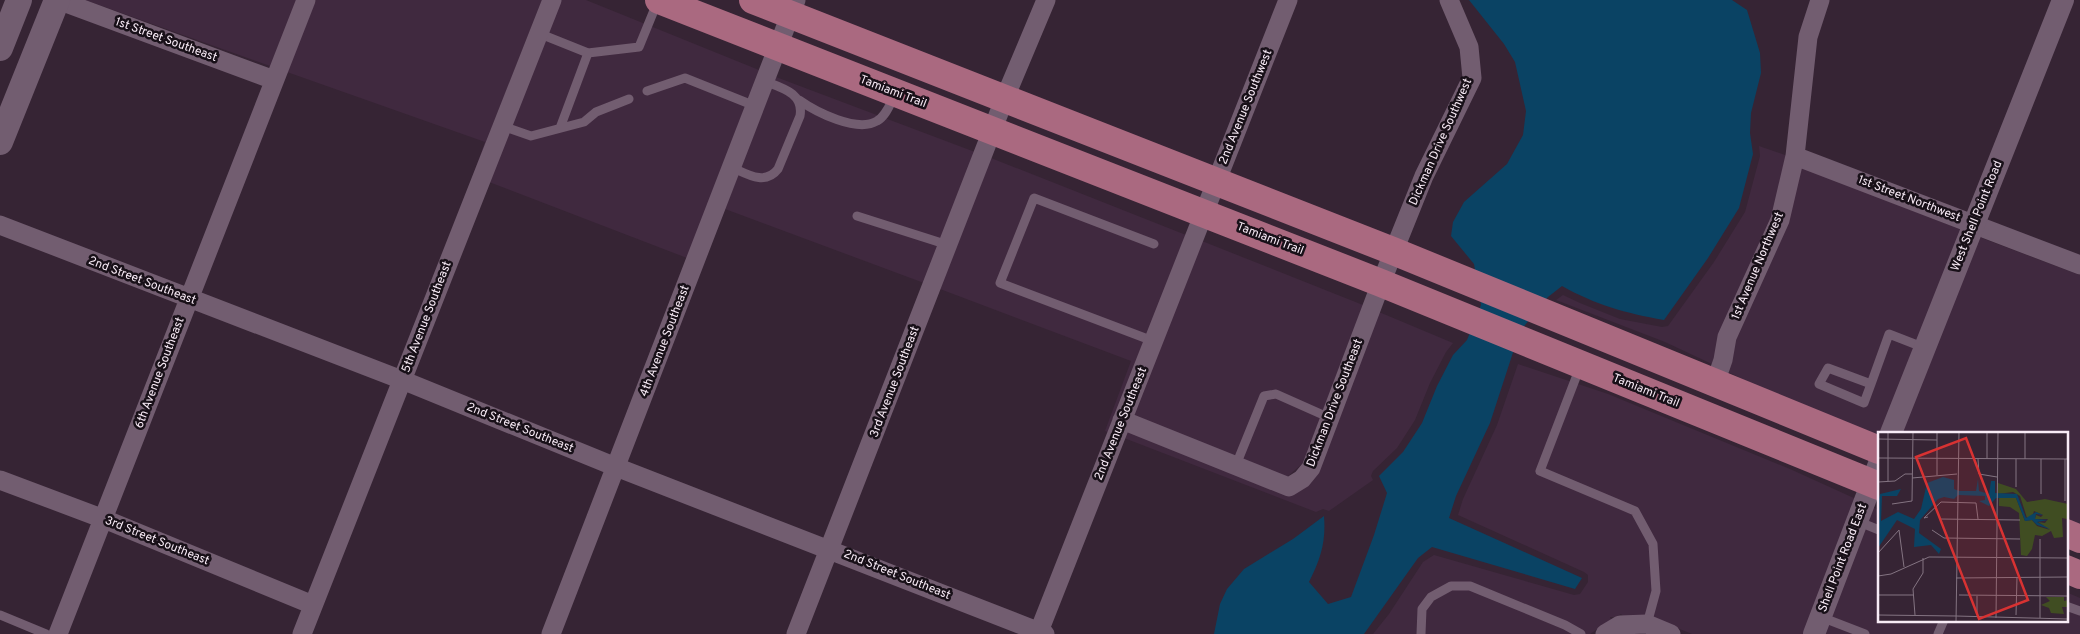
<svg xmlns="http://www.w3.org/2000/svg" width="2080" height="634" font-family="Overpass,sans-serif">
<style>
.built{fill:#40293f}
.water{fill:#0a4364}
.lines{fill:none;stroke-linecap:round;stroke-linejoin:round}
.service{stroke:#725d70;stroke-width:9}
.minor{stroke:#725d70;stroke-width:19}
.tertiary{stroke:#725d70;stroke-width:22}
.secondary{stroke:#725d70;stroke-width:26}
.primary{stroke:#aa6980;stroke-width:28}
.labels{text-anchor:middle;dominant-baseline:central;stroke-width:5;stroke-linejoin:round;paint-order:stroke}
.street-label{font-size:12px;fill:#f8ebf6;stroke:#181018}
.inset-road{fill:none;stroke:#847482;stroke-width:1}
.view{fill:#d83232;fill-opacity:0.15;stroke:#d83232;stroke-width:2.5}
.inset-edge{fill:none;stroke:#f8ebf6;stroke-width:2.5}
</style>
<rect width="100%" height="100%" fill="#362434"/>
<path class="built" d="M85,0h212l-27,66z
M316,0h226l-69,175 12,-33 -198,-70z
M561,0h25l173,70 -72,188 -198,-76z
M776,77l199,75 -51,131 -199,-74z
M1759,146l26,9v5l-13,57 -60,147 -47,-22 -109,-42 7,-5 17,8 40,16 42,8 6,-1 46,-64 31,-50 15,-56z
M991,158l195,77 -78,197 -3,-1 26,-70 -191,-72z
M1801,167l161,63 -80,203h-3v6l-101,-43 -50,-24 7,-32z
M1979,237l101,38v250l-14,-6v-86h-165z
M1202,241l161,64 -60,158 -16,14 -154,-61z
M1379,312l74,31 -7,9 -16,31 -15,37 -18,28 -24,23 -2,5 2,4 -44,31 -6,-2 -7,3 -192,-74 3,-8 169,63z
M1518,364l90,30 182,75 66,30 -51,135h-113l-42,-17h-26l-3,-3 -5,3h-6l1,3 -21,14h-217l16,-20 34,-52 11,-7 140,40 6,-1 8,-12v-7l-4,-3 -126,-57 5,-16 34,-74z
M1872,507l7,3v110h187v-28l14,6v36h-256z"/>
<path class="water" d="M1469,0h263l15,10 13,43 1,20 -10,40 -1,20 3,21 -14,54 -31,50 -44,62c-39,-7 -68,-15 -102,-34l-14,11 -28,34 -30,92 -34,73 -7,22 133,60 -7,11 -143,-42 -14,11 -54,76h-150l6,-30 7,-15 17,-20 49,-30 31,-23c2,26 -3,42 -15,66l19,22 23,-7 23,-62 13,-42 -8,-17 24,-24 19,-29 15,-37 16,-31 14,-15 14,-35 -7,-41 -23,-28 2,-14 11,-20 43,-38 16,-29 3,-24 -11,-49 -11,-18z"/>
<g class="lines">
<path class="service" d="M538,33l50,20 -28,75
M588,53l51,-6 18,-44
M647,91l38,-13 70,28
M799,100c17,12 58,33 78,21 9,-5 13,-17 18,-26
M502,126l29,10 53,-14 12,-10 33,-13
M731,167c16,7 34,19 47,2l22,-53c4,-23 -18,-28 -36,-35
M857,216l91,29
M1153,341l-153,-58 34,-85 120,46
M1580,367l-40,104 95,40 18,33 3,47 -9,33
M1871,384l-7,19 -45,-19 9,-16 43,16 18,-50 36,14
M1236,465l28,-69 12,-2 54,24
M1857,521l22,9
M2066,606l14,5
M0,615l46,19
M1821,617l44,17
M1421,634l1,-25 9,-12 20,-11h19l95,39 16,9
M1938,634l6,-14"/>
<path class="minor" d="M58,0l216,80
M1795,156l285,109
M0,225l402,155 214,87 429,167
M1715,383l8,-23 4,-23 53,-117 15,-64 13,-119 12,-37
M1122,420l167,67 13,-8 9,-11 70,-185 43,-107 48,-98 -3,-31 -20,-47
M0,480l104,39 209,86
M58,634l248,-634
M302,634l250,-634
M551,634l245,-634
M796,634l208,-534 42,-100
M1038,634l250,-634
M1605,634l15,-9 27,-1 24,10"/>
<path class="tertiary" d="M1891,433l172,-433
M1814,634l65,-170"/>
<path class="secondary" d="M0,48l19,-48
M0,142l57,-142"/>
<path class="primary" d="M659,0l722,283 498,203
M753,0l640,251 486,199
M2066,533l14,6
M2066,569l14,6"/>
</g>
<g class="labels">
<g class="street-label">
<text transform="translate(166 40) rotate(20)">1st Street Southeast</text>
<text transform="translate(893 92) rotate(21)">Tamiami Trail</text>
<text transform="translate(1246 107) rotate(-68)">2nd Avenue Southwest</text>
<text transform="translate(1441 142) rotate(-66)">Dickman Drive Southwest</text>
<text transform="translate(1909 199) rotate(21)">1st Street Northwest</text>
<text transform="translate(1977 216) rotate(-68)">West Shell Point Road</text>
<text transform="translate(1270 239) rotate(21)">Tamiami Trail</text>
<text transform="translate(1758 266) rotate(-67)">1st Avenue Northwest</text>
<text transform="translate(142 281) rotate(21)">2nd Street Southeast</text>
<text transform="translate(427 317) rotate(-69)">5th Avenue Southeast</text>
<text transform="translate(665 341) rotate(-69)">4th Avenue Southeast</text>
<text transform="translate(160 373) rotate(-69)">6th Avenue Southeast</text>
<text transform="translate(895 382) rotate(-69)">3rd Avenue Southeast</text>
<text transform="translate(1646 391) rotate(22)">Tamiami Trail</text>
<text transform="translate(1335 403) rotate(-69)">Dickman Drive Southeast</text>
<text transform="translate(1121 424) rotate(-68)">2nd Avenue Southeast</text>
<text transform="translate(520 428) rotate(22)">2nd Street Southeast</text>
<text transform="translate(157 541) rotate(22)">3rd Street Southeast</text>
<text transform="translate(1843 558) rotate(-69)">Shell Point Road East</text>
<text transform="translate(897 575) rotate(22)">2nd Street Southeast</text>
</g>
</g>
<g transform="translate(1878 432)">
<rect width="190" height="190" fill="#362434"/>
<path d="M120,51l18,6 11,13 18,-3 23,5v21l-1,-6 -5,-1 1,19 -9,1 -3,-7 -9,5 -7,-1 -3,14 -5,7 -6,-1 -2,-42 -9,-6 -11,-1v-8h17l9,23 7,-1 5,6 13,4 -12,-8 7,1 3,-4h-13l1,-4 5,2 2,-2 -9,-4 -2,6 -5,1 -7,-22 -7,-4 -15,2zM168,165h18v4l4,-1v7h-6l2,7 -13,-1 -2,-5 -8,-3 9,-4z" fill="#404d22"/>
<path d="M65,45l11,3v9l5,2h17l2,-12 1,12 10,3 2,-13h4v12l22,1 9,24 10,-6 7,3 -7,-1 -1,5 13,1 -11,2 13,7 -13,-4 -5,-5 -7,1 -9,-23h-20l-7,8 -10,-5 6,-1v-4l-27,-1 -4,4 -10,-2 -6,2 -18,21 -1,13 22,16 -2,5 -8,-9 -17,2 1,-18 -18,-9 -19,28v-44l2,-10 21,-5 -4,7h-15l-1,25 17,-9 16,7 7,-10 6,-26z" fill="#0a4364"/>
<path class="inset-road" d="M59,0v43M109,0v27M0,7l59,1M0,26l190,1M100,27l1,15 18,3M147,27v-27M34,46l45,-4M10,49v-49M0,50l17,-1 10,-7h7M138,55v-28M163,62v-35M187,69v-42M14,72l20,-3 1,-69M50,85l-4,1 17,-16 35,1 2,16M61,87l81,1M54,98l12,8 76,1M0,121l21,-23 5,37M0,144l13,-2 38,-17 139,1M78,146l112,-1M0,163h35M81,163l109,1M99,164v19M0,183l78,1M37,183l-2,-26 10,-16v-15M138,183l1,-38M78,184l112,3M118,186l2,-186M162,186v-79M78,190l3,-190"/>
<path class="view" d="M88,6l62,162 -49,19 -63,-162z"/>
<rect width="190" height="190" class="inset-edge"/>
</g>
</svg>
